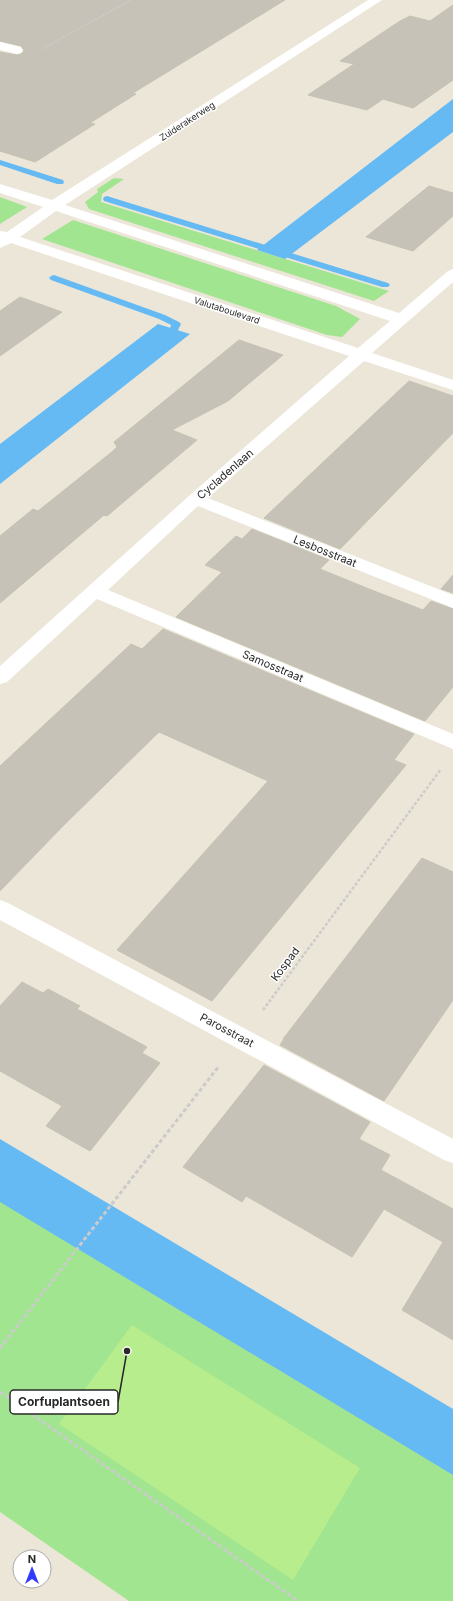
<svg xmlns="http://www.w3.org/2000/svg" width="453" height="1601" font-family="Inter,sans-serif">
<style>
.green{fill:#a2e591}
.pitch{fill:#b7ed8c}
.water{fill:#65baf4}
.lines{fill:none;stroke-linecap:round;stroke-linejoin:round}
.stream{fill:#65baf4;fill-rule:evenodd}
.building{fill:#c6c2b8;stroke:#c6c2b2}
.path-far2{stroke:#cbcbcb;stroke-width:1.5;stroke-dasharray:2 1;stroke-linecap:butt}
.path-far1{stroke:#cbcbcb;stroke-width:2.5;stroke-dasharray:3 2;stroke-linecap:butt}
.path{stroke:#cbcbcb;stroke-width:3;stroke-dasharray:4 2.5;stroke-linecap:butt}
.minor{fill:#fff;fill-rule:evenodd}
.labels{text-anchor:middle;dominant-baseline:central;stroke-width:3;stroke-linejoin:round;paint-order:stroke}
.far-street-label{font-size:9px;fill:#282828;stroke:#fff}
.street-label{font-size:11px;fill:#282828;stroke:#fff}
.leader{fill:none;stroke:#282828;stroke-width:1.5}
.callout-dot{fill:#282828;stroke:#fff;stroke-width:1.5}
.callout{fill:#fff;stroke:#282828;stroke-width:1.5}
.callout-label{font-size:12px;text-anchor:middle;font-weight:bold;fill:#282828}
</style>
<rect width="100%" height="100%" fill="#ebe6d8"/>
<path class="green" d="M114,178l10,1 -22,15 -1,8 288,89 -15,10 -285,-92 -4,-7 13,-10 -1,-3z
M0,197l27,10 -27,17z
M73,220l263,86 24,13 -18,18 -15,-2 -285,-96z
M0,1195l453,276v130h-324l-129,-89z"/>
<path class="pitch" d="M132,1325l228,143 -67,112 -234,-156z"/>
<path class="water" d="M453,99v33l-168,127 -28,-9z
M158,324l32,10 -190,150v-40z
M0,1139l453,270v66l-453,-273z"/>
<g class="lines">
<path class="stream" d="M0,160l63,20 1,2 -1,2h-6l-57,-19z
M107,196l281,87 2,2 -2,2h-6l-278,-86 -1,-2 1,-2z
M54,275l111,40 14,7 2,2 -5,10 -10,8h-6l-2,-2 11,-9 2,-6 -12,-6 -108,-39 -2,-2 2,-2z"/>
</g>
<path class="building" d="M0,0h285l-152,93 3,1 -46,29 5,1 -60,38 -35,-11v-99l17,3 4,-1 3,-3 -3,-5 -21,-5z
M453,5v75l-40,28 -30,-9 -16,11 -59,-15 46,-31 -14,-3 60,-40 10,-5 20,5z
M429,186l24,7v23l-40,35 -47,-14z
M20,297l42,15 -62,44v-45z
M239,340l44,15 -55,46 -56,29 25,10 -90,76 -3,-1 -104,88v-67l33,-27 5,2 75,-60 4,-4 -3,-5z
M409,381l44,15v37l-113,116 -76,-31z
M252,529l77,31 -9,9 49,20 54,21 8,-9 22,8v78l-28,34 -249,-104 46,-45 -17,-7 31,-29 6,3z
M453,575v18l-12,-4z
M163,629l251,105 -20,26 12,5 -194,236 -95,-51 151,-169 -109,-49 -95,93 -64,66v-125l131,-122 11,5z
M422,858l31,14v128l-69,101 -104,-56 4,-6h-1z
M22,982l21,11 5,-4 32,17 -3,3 70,38 -5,6 18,10 -70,88 -44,-25 16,-20 -62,-35v-65z
M264,1065l106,57 -11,17 31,16 -9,15 72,39v131l-51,-30 41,-68 -59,-33 -32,48 -106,-61 -4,6 -59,-35z"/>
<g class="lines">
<path class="path-far2" d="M42,49l89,-49"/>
<path class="path-far1" d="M263,1010l178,-241"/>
<path class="path" d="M0,1348l219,-282
M0,1392l298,209"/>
<path class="minor" d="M368,0h14l-317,205 334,108 49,-42 5,-2v13l-81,71 81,27v10l-89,-29 -156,137 245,97v13l-255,-102 -90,84 345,144v15l-356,-150 -90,83 -7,2v-18l190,-171 159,-139 -338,-113 -11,5v-17l7,1 36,-25 -43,-14v-9l52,16zM56,211l334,110 -32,27 -338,-111z
M0,42l21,5 2,3 -2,3 -4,1 -17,-4z
M0,900l8,3 445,236v24l-9,-3 -444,-240z"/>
</g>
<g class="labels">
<g class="far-street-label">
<text transform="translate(187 121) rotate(-33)">Zuiderakerweg</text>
<text transform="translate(227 310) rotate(18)">Valutaboulevard</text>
</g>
<g class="street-label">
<text transform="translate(225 474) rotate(-41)">Cycladenlaan</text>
<text transform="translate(325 551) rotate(22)">Lesbosstraat</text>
<text transform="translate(273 666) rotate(23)">Samosstraat</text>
<text transform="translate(285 964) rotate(-53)">Kospad</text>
<text transform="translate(227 1030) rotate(28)">Parosstraat</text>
</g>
</g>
<path class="leader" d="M127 1351L118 1402"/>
<circle class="callout-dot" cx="127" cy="1351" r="4"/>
<rect class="callout" x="10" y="1390" width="108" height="24" rx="4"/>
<g class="callout-label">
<text x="64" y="1406">Corfuplantsoen</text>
</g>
<g transform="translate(32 1569)"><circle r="19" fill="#ffffff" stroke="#a9a9a9"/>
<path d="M0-3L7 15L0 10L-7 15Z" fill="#313bff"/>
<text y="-6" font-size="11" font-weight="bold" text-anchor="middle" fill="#282828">N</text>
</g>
</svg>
